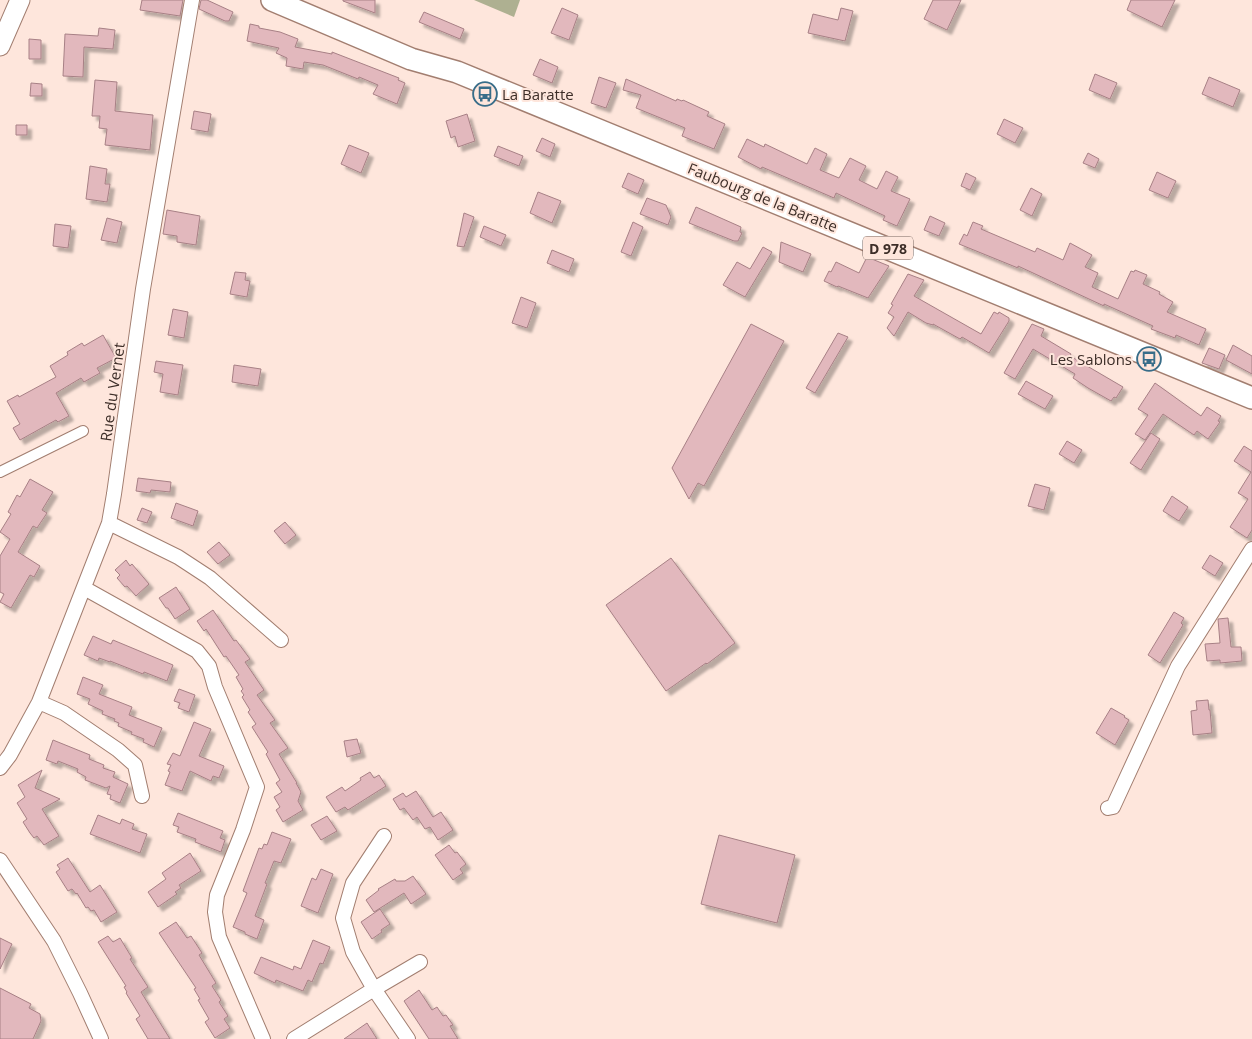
<svg xmlns="http://www.w3.org/2000/svg" width="1252" height="1039" font-family="'Open Sans',sans-serif">
<style>
.forest{fill:#aeb091}
.building{fill:#e2b8bd;stroke:#a78085;filter:url(#shadow)}
.lines{fill:none;stroke-linecap:round;stroke-linejoin:round}
.pedestrian-casing{stroke:#a27e70;stroke-width:12}
.minor-casing{stroke:#a27e70;stroke-width:16}
.secondary-casing{stroke:#a27e70;stroke-width:21}
.primary-casing{stroke:#a27e70;stroke-width:24}
.pedestrian{stroke:#fff;stroke-width:10}
.minor{stroke:#fff;stroke-width:14}
.secondary{stroke:#fff;stroke-width:19}
.primary{stroke:#fff;stroke-width:21}
.labels{text-anchor:middle;dominant-baseline:central;stroke-width:4;stroke-linejoin:round;paint-order:stroke}
.shield{fill:#fee6dc;stroke:#77655e;stroke-width:1}
.shield-label{font-size:14px;font-weight:bold;fill:#3d2e28}
.poi-label{font-size:15px;fill:#3d2e28;stroke:#fee6dc;text-anchor:start}
.street-label{font-size:15px;fill:#3d2e28;stroke:#fee6dc}
</style>
<defs>
<filter id="shadow"><feDropShadow dx="4.5" dy="4.5" stdDeviation="1" flood-color="#0004"/></filter>
</defs>
<rect width="100%" height="100%" fill="#fee6dc"/>
<path class="forest" d="M474,0h46l-6,17z"/>
<path class="building" d="M142,0h41l-3,16 -40,-6z
M201,0h6l26,12 -4,9h-4l-26,-12z
M343,0h32v13l-32,-12z
M933,0h28l-14,30 -23,-11z
M1131,0h44l-13,27 -35,-17z
M562,8l16,7 -9,25 -18,-7z
M841,8l12,3 -8,30 -37,-8 5,-19 25,6z
M424,12l40,17 -4,10 -41,-17z
M250,24l9,2v2l21,4 18,7 -3,8 37,7v-2l67,26 -1,2 7,3 -8,21 -24,-10 5,-9 -19,-8 -1,2 -35,-14 -19,-3 -1,7 -17,-3 1,-8 -11,-5 3,-5 -32,-7z
M99,28l16,2 -2,19 -29,-2 -1,30 -20,-1 2,-42 33,2z
M29,39l12,1v19h-12z
M540,59l18,8 -6,16 -19,-8z
M1095,74l22,9 -7,16 -21,-9z
M599,77l17,6 -10,25 -15,-5z
M1209,77l31,13 -7,17 -31,-13z
M626,79l50,22 1,-2 5,2 1,-1 26,12 -2,4 18,8 -11,25 -32,-13 3,-8 -49,-20 5,-13 -18,-5z
M95,80l22,2 -2,29 38,4 -3,35 -45,-5 2,-16 -8,-1 1,-12h-8z
M31,83l11,1v12h-12z
M194,111l17,3 -3,18 -17,-3z
M467,114l8,27 -17,6 -3,-11 -4,2 -5,-17z
M1004,119l19,9 -8,15 -18,-9z
M16,125h11v10h-11z
M542,138l13,6 -5,13 -14,-6z
M747,139l17,8 1,-3 42,20 8,-16 12,6 -7,16 19,8 11,-20 16,8 -7,14 18,9 9,-18 12,6 -7,14 19,8 -13,27 -14,-6 2,-4 -49,-23 -2,5 -72,-31 -1,2 -23,-12z
M349,145l20,8 -8,20 -20,-9z
M498,146l25,10 -4,10 -25,-10z
M1088,153l11,6 -4,9 -12,-5z
M90,166l17,3 -2,15h5l-3,18 -21,-3z
M1157,172l19,9 -8,17 -19,-8z
M628,173l16,7 -6,14 -16,-7z
M966,173l10,5 -6,12 -9,-4z
M1031,188l11,6 -10,22 -12,-6z
M538,192l23,9 -9,22 -22,-10z
M647,198l19,7 5,12 -3,8 -28,-11z
M696,207l45,20 -1,5 2,1 -4,8h-4l-45,-18z
M167,210l33,6 -4,29 -19,-3v-6l-14,-2z
M464,213l10,4 -10,30 -7,-1z
M930,216l15,7 -6,13 -15,-6z
M107,218l15,4 -5,21 -16,-3z
M633,222l10,5 -12,29 -10,-4z
M973,222l10,4 -2,3 54,23 2,-4 26,12 7,-17 22,12 -7,12 13,6 -6,14 26,12 13,-28 3,1 1,-2 12,5 -4,9 17,8 -1,2 14,8 -6,10 39,17 -7,16 -23,-10 -1,3 -24,-9 2,-3 -49,-22v2l-86,-40v2l-59,-24 5,-10 3,2z
M55,224l16,2 -3,22 -15,-2z
M484,226l22,9 -5,11 -21,-9z
M781,242l30,12 -8,18 -24,-10z
M763,247l9,5 -27,45 -22,-12 14,-23 13,7z
M552,250l22,9 -5,13 -22,-9z
M867,257l22,9 -21,32 -30,-12 -1,1 -13,-6 5,-10 2,1 5,-10 23,11z
M235,272l11,1 -1,7 5,1 -3,16 -17,-3z
M908,274l16,6 -10,16 67,38 13,-22 4,2 1,-2 10,6v3l-20,32 -27,-16 -2,2 -27,-15v1l-7,-2 -18,-11 -14,24 -7,-8 7,-11 -6,-4 5,-8 -2,-1z
M521,297l15,6 -9,25 -15,-5z
M173,309l15,3 -4,26 -16,-3z
M751,324l33,17 -80,145 -6,-3 -9,16 -17,-31z
M1032,324l12,5 -3,7 30,18 -1,2 53,31 -7,11 -2,-1 -3,4 -23,-13 -15,-10 2,-4 -42,-25 -18,30 -11,-6z
M838,333l10,4 -33,56 -9,-5z
M103,335l13,23 -19,10 3,5 -16,9 -3,-4 -25,15 13,23 -11,6 -2,-2 -36,20 -7,-12 7,-4 -13,-23 11,-6 1,2 37,-20 -6,-11 18,-11 -1,-3 15,-9 2,3z
M1233,345l19,11v18l-26,-14z
M1209,348l16,7 -6,14 -17,-6z
M156,361l27,4 -5,30 -18,-3 3,-18 -9,-2z
M234,365l27,4 -3,17 -26,-4z
M1026,381l27,15 -8,13 -27,-15z
M1155,383l46,33 6,-9 14,9 -3,5 2,1 -12,17 -11,-8 -3,4 -31,-21 -18,26 -10,-6 13,-19 -10,-6z
M1151,433l9,6 -19,31 -11,-7z
M1067,441l15,9 -8,13 -15,-9z
M1244,446l8,5v79l-5,8 -17,-11 18,-28 -10,-6 13,-21 -17,-11z
M138,478l33,4 -1,10 -19,-2 -1,3 -14,-2z
M30,479l23,13 -11,18 5,3 -10,15 -4,-2 -15,26 22,14 -6,11 -4,-2 -19,33 -11,-6 4,-8 -4,-2v-36l10,-17 -10,-7 11,-18 -3,-2 9,-17 3,2z
M1035,484l15,4 -6,22 -16,-4z
M1172,496l16,11 -9,14 -16,-10z
M176,503l22,8 -5,15 -22,-8z
M142,508l10,4 -5,11 -10,-3z
M285,522l11,13 -11,9 -11,-13z
M219,542l11,13 -12,9 -11,-12z
M1210,555l13,8 -8,13 -13,-8z
M671,558l64,85 -28,21 -1,-1 -40,28 -60,-86z
M126,560l4,6 2,-2 17,20 -13,12 -9,-10 -2,1 -8,-9 3,-3 -5,-5z
M176,587l14,22 -15,10 -7,-11h-2l-7,-10z
M213,610l21,31 2,-1 14,19 -5,3 19,28 -7,5 18,25 -5,3 18,25 -9,6 18,29h-1l5,9 -3,9 5,9 -20,12 -7,-12 4,-3 -6,-10 8,-5 -6,-9 4,-3 -14,-26 2,-2 -16,-25 4,-3 -8,-12 2,-2 -8,-13 2,-2 -3,-4 2,-2 -7,-12 3,-2 -13,-19 -2,1 -18,-28 -2,2 -7,-10z
M1174,612l10,6 -3,5 2,2 -23,38 -12,-8z
M1228,618l3,29h10l1,14 -22,2v-3l-13,1 -2,-17 15,-1 -2,-24z
M93,636l18,8 2,-4 60,25 -6,16 -23,-9 -1,2 -33,-13v1l-11,-4 -1,3 -14,-6z
M83,677l20,8 -4,9 33,13 -3,8 33,13 -8,19 -11,-5 1,-3 -13,-5 1,-2 -14,-6 1,-3 -5,-2 1,-2 -13,-5 1,-3 -15,-7 2,-5 -13,-5z
M179,689l16,6 -6,17 -11,-4 2,-5 -6,-2z
M1208,700l1,10h1l2,23 -19,2 -2,-24 6,-1 -1,-9z
M1111,708l14,8 -1,1 5,3 -14,25 -19,-12z
M194,722l17,7 -12,27 25,10 -5,12 -6,-2 -2,5 -21,-10 -8,20 -17,-6 5,-13 -2,-1 3,-6 -4,-1 6,-11 7,3z
M357,739l4,14 -14,4 -3,-16z
M53,740l37,15 -1,4 15,6 -1,3 12,4 -2,5 15,7 -8,19 -10,-4 1,-4 -4,-1 3,-8 -4,2 -21,-8 1,-3 -9,-5 1,-3 -20,-8 -1,3 -11,-4z
M42,770l-7,18 25,11 -18,10 17,27 -15,9 -7,-9 -3,2 -4,-5 -7,-11 4,-3 -10,-16 8,-6 -7,-12z
M370,772l4,6 5,-3 7,11 -38,24 -3,-3 -9,5 -10,-15 16,-10 3,4 16,-11 -1,-2z
M416,791l17,26 8,-5 12,18 -15,10 -8,-13 -5,2 -8,-12 -4,3 -9,-12 -4,2 -7,-11 10,-6 3,4z
M178,813l45,18 -3,7 5,2 -4,12 -26,-10 1,-3 -19,-7 2,-5 -6,-2z
M98,815l22,9 2,-5 12,5 -2,5 15,5 -7,19 -50,-19z
M327,816l10,15 -16,9 -10,-15z
M272,832l19,7 -10,24 -7,-2 -9,22 2,1 -12,32 9,4 -7,19 -12,-5v-2l-12,-5 14,-34 -4,-2 16,-43 3,1 2,-5 3,1z
M719,835l76,20 -18,68 -76,-19z
M449,845l6,8 2,-1 9,12 -6,5 3,4 -10,7 -18,-25z
M190,853l11,18 -22,14 2,3 -6,4 2,2 -19,13 -10,-15 18,-13 -4,-6z
M68,858l22,34 10,-7 17,27 -16,10 -7,-12 -3,1 -3,-4 -2,1 -9,-15 -1,1 -4,-5 -4,2 -12,-19 4,-3 -3,-4z
M321,869l12,5 -15,39 -17,-7 11,-28 4,2z
M413,876l13,18 -15,10 -7,-11 -30,19 -8,-12 13,-10 -1,-1 17,-10 1,2h9z
M380,909l10,15 -9,6 1,2 -10,7 -11,-17z
M176,922l11,16 4,-2 11,17 -3,2 17,28 -4,3 9,14 -2,2 9,14 -4,3 6,9 -15,10 -10,-16 4,-3 -11,-19 2,-1 -6,-10 2,-1 -37,-55z
M108,936l5,6 7,-4 12,20 -2,1 18,28 -7,5 29,47h-22l-12,-20 4,-3 -14,-23 1,-1 -3,-5 2,-1 -28,-44z
M0,938l12,6 -12,25z
M313,940l17,7 -7,17 -3,-1 -8,19 -4,-2 -5,11 -27,-11 -1,3 -21,-10 7,-16 32,13 1,-4 7,3z
M0,988l31,16 -2,4 11,6 1,7 -8,18h-33z
M419,990l13,20 5,-3 6,9 3,-1 7,10 -3,1 8,13h-29l-25,-38z
M367,1023l10,16h-33z"/>
<g class="lines">
<g class="pedestrian-casing">
<path id="pedestrian" d="M0,472l83,-41"/>
</g>
<g class="minor-casing">
<path id="minor" d="M109,523l69,34 32,21 71,62
M84,588l113,63 12,15 6,21 42,100 -14,43 -26,65 -2,17 4,25 44,102
M39,702l25,11 54,37 17,15 7,31
M0,768l10,-13 29,-53 70,-179 5,-29 29,-205 49,-289
M1108,808l5,-1 65,-141 74,-117
M384,836l-31,47 -10,35 10,34 21,37 34,50
M0,860l54,81 26,52 21,46
M294,1039l80,-50 46,-27"/>
</g>
<g class="secondary-casing">
<path id="secondary" d="M0,46l20,-46"/>
</g>
<g class="primary-casing">
<path id="primary" d="M272,0l139,59 46,13 795,326"/>
</g>
<use href="#pedestrian" class="pedestrian"/>
<use href="#minor" class="minor"/>
<use href="#secondary" class="secondary"/>
<use href="#primary" class="primary"/>
</g>
<defs>
<g id="bus-ring" transform="scale(1.25)"><circle r="9.5" fill="#fee6dc" stroke="#386d89" stroke-width="1.5"/><path d="M-5-6H5V4H4V6H2V4H-2V6H-4V4H-5ZM-3.5-4V0h7V-4ZM-3.5 1.2v1.5H-2V1.2ZM2 1.2v1.5H3.5V1.2Z" fill="#386d89"/></g>
</defs>
<g fill-rule="evenodd">
<use href="#bus-ring" x="485" y="94"/>
<use href="#bus-ring" x="1149" y="359"/>
</g>
<g class="labels">
<rect class="shield" x="863" y="236.5" width="50" height="23" rx="4"/>
<g class="shield-label">
<text x="888" y="248">D 978</text>
</g>
<g class="poi-label">
<text x="502" y="94">La Baratte</text>
<text x="1132" y="359" text-anchor="end">Les Sablons</text>
</g>
<g class="street-label">
<text transform="translate(763 197) rotate(22)">Faubourg de la Baratte</text>
<text transform="translate(112 392) rotate(-82)">Rue du Vernet</text>
</g>
</g>
</svg>
